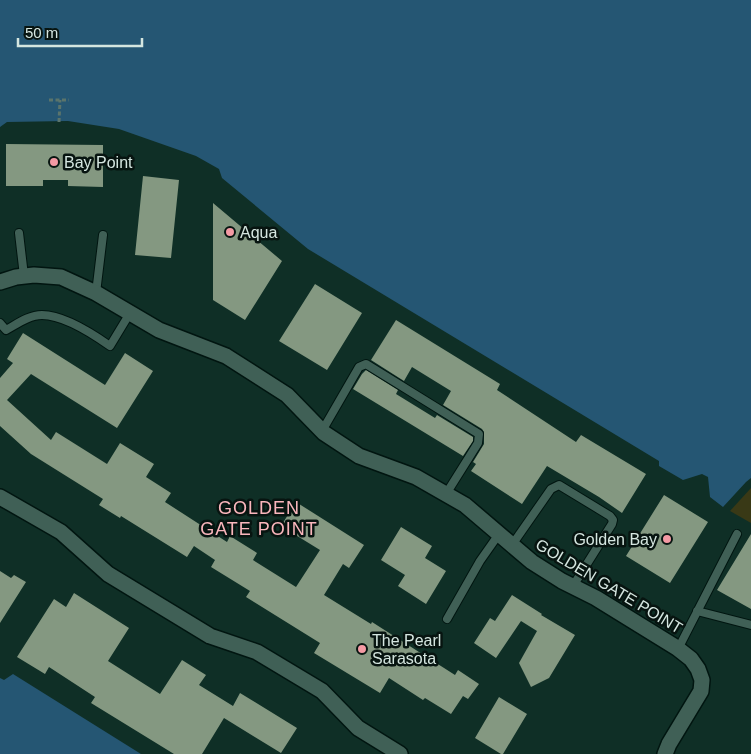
<svg xmlns="http://www.w3.org/2000/svg" width="751" height="754" font-family="Helvetica,sans-serif">
<style>
.green{fill:#393916}
.water{fill:#255673}
.building{fill:#849881}
.lines{fill:none;stroke-linecap:round;stroke-linejoin:round}
.lane-casing{stroke:#011510;stroke-width:10}
.street-casing{stroke:#011510;stroke-width:18}
.path{stroke:#5a746c;stroke-width:3;stroke-dasharray:4 2.5;stroke-linecap:butt}
.lane{stroke:#406056;stroke-width:8}
.street{stroke:#406056;stroke-width:15}
.poi-dot{fill:#f49aa4;stroke:#071410;stroke-width:2}
.labels{text-anchor:middle;dominant-baseline:central;stroke-width:5;stroke-linejoin:round;paint-order:stroke}
.poi-label{font-size:16px;fill:#d5e6e0;stroke:#071410;text-anchor:start}
.street-label{font-size:16px;fill:#d5e6e0;stroke:#071410}
.neighbourhood-label{font-size:18px;letter-spacing:1px;fill:#fab6bc;stroke:#071410}
</style>
<rect width="100%" height="100%" fill="#0f2f26"/>
<path class="green" d="M751,488v35l-21,-12z"/>
<path class="water" d="M0,0h751v478l-5,4 -23,25 -13,-10 -2,-20 -6,-3 -19,6 -24,-14v-5l-351,-212 -86,-71 -3,-9 -23,-13 -77,-27 -51,-8 -61,1 -7,5z
M13,674l128,80h-141v-76l4,2z"/>
<path class="building" d="M6,144l97,1v42l-35,-1v-6h-25v6h-37z
M143,176l36,4 -8,78 -36,-3z
M213,203l69,58 -37,59 -32,-20z
M315,284l47,29 -35,57 -48,-29z
M396,320l104,64 -3,6 79,52 5,-7 65,39 -24,39 -23,-16 -52,-31 -25,38 -51,-33 5,-7 -3,-2 11,-18v-12l-2,-3 -39,-24 8,-14 -39,-24 -8,14 -33,-21z
M23,333l82,52 20,-32 28,18 -36,57 -86,-54 -24,26 44,40 5,-8 51,32 13,-21 34,21 -8,13 25,16 -6,9 62,40 3,-6 27,17 -4,7 43,27 24,-37 -39,-24 15,-24 68,43 -15,23 -6,-4 -19,31 47,29 1,-2 83,53 3,-5 21,14 -11,15 -5,-3 -12,18 -26,-16 -2,2 -34,-22 -9,15 -66,-40 6,-10 -74,-46 4,-6 -39,-24 4,-7 -21,-14 -7,11 -66,-41 -1,2 -21,-13 4,-6 -72,-45 -31,-28v-48l13,-15 -6,-4z
M366,370l32,20 -2,4 39,24 2,-3 36,22v4l-10,15 -110,-67 9,-15z
M664,495l44,27 -38,61 -44,-27z
M401,527l31,19 -7,12 21,13 -20,33 -28,-18 7,-11 -24,-15z
M751,534v75l-34,-19z
M0,571l11,7 3,-3 12,7 -26,41z
M74,593l55,35 -21,33 52,33 22,-34 24,15 -7,10 34,21 7,-13 57,35 -16,25 -57,-35 -22,36h-28l-83,-51 4,-6 -46,-30 -4,7 -28,-17 37,-58 12,8z
M512,595l30,19 -1,1 34,20 -26,43 -18,9 -12,-24 18,-32 -16,-10 -25,37 -22,-15 16,-25 5,3z
M499,697l28,17 -24,40h-2l-26,-16z"/>
<g class="lines">
<g class="lane-casing">
<path id="lane" d="M19,233l5,43
M96,293l7,-58
M0,323l6,7c11,-6 23,-15 36,-15 21,0 51,19 68,31l20,-33
M322,431l37,-64 7,-3 113,70 -1,9 -32,51
M512,545l39,-56 8,-4 51,31 3,4 -1,4 -39,62
M697,611l54,14
M447,619l33,-58 19,-27
M678,649l59,-115"/>
</g>
<g class="street-casing">
<path id="street" d="M0,282l16,-5 18,-2 27,2 35,16 63,37 67,26 61,39 37,38 35,23 57,21 49,28 67,57 30,19 34,17 81,50 14,11 7,10 4,11 -1,11 -32,53 -4,10
M0,497l61,35 47,42 102,62 47,16 65,39 36,37 42,26"/>
</g>
<path class="path" d="M49,100h20
M59,122l1,-22"/>
<use href="#lane" class="lane"/>
<use href="#street" class="street"/>
</g>
<g class="poi-dot">
<circle cx="54" cy="162" r="5"/>
<circle cx="230" cy="232" r="5"/>
<circle cx="667" cy="539" r="5"/>
<circle cx="362" cy="649" r="5"/>
</g>
<g class="labels">
<g class="poi-label">
<text x="64" y="162">Bay Point</text>
<text x="240" y="232">Aqua</text>
<text x="657" y="539" text-anchor="end">Golden Bay</text>
<text x="372" y="640">The Pearl<tspan x="372" dy="18">Sarasota</tspan></text>
</g>
<g class="street-label">
<text transform="translate(609 586) rotate(31)">GOLDEN GATE POINT</text>
</g>
<g class="neighbourhood-label">
<text x="259" y="508">GOLDEN<tspan x="259" dy="21">GATE POINT</tspan></text>
</g>
</g>
<path d="M18 38v8h124v-8" fill="none" stroke="#d5e6e0" stroke-width="2.5"/>
<text x="25" y="38" font-size="15" fill="#d5e6e0" stroke="#071410" stroke-width="4" paint-order="stroke">50 m</text>
</svg>
